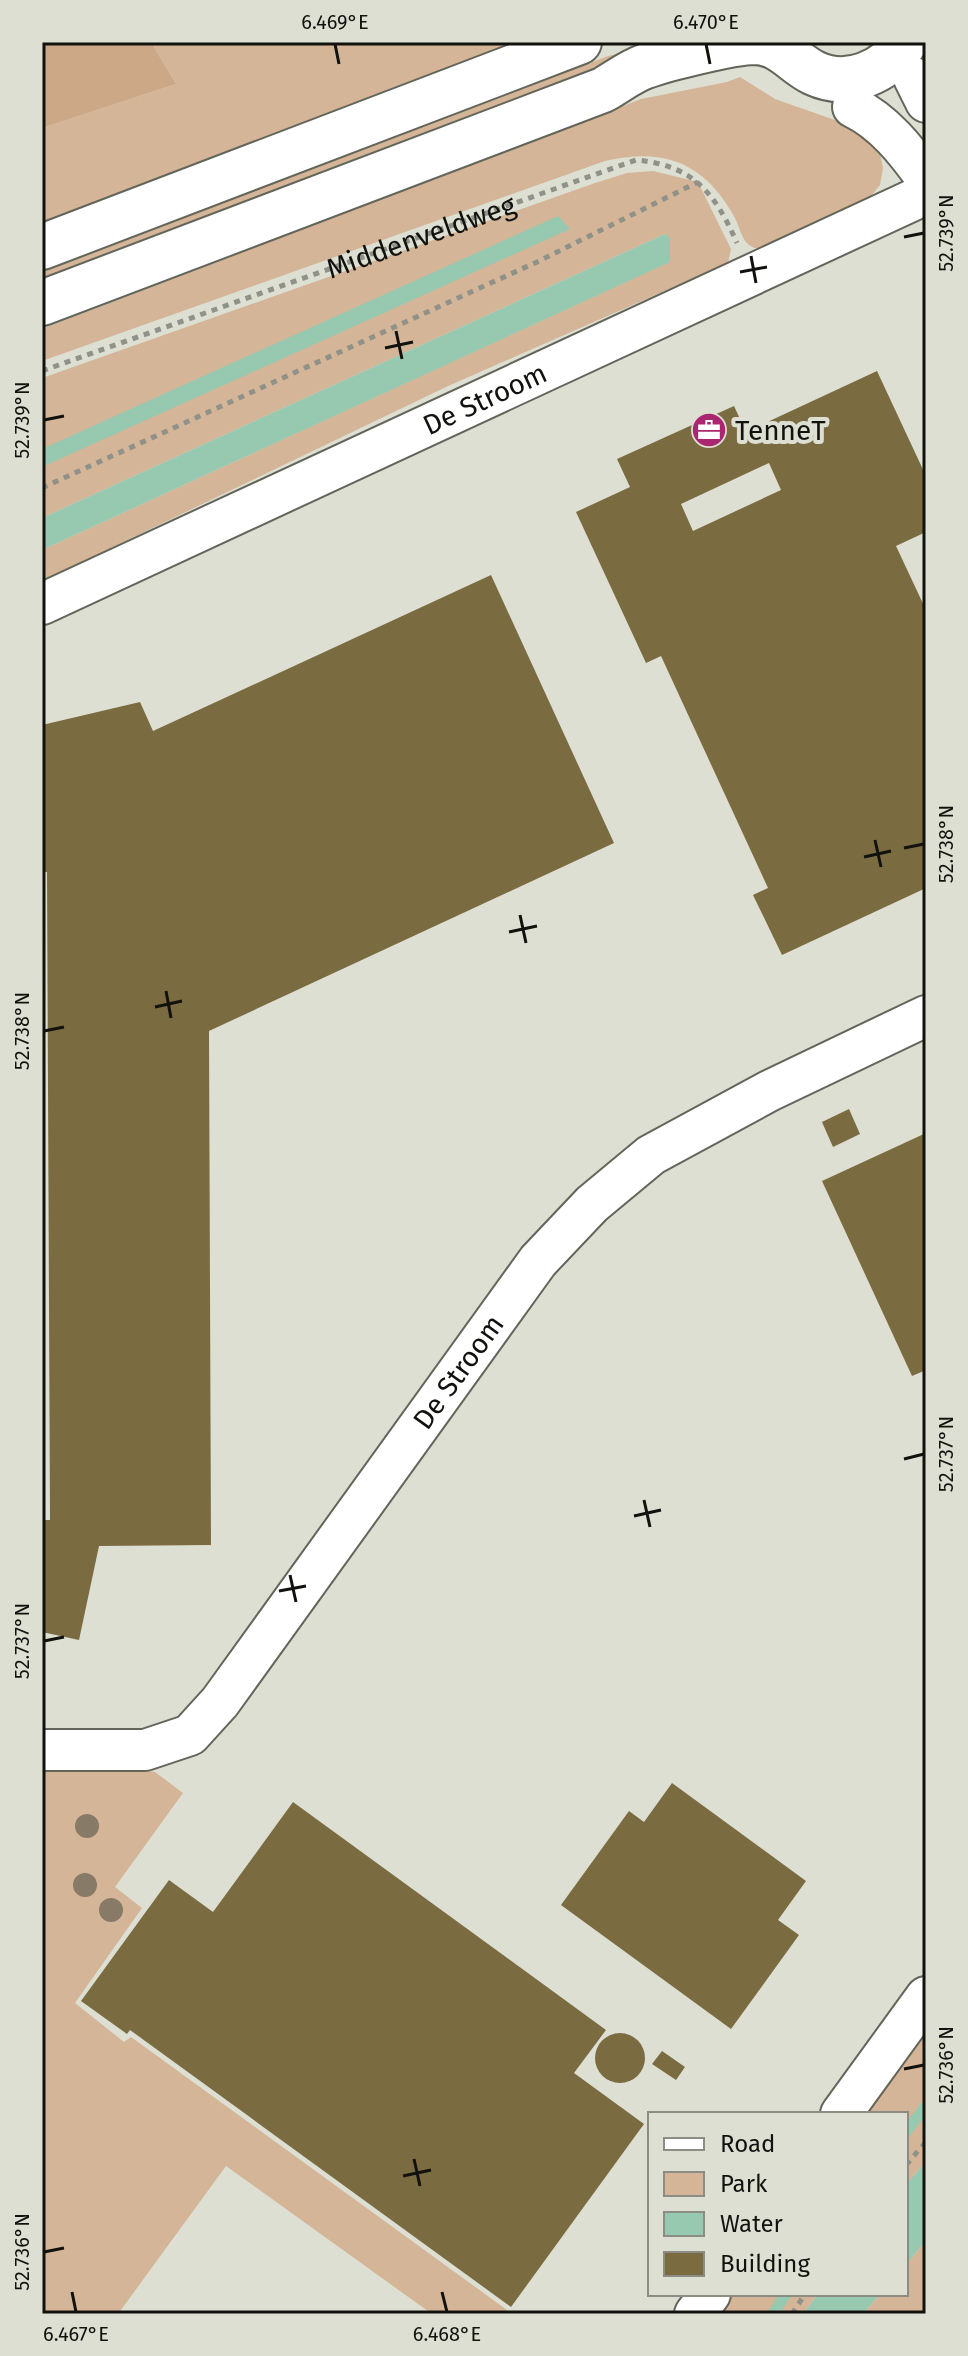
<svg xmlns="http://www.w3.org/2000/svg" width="968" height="2356" font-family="'Fira Sans',sans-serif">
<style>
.green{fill:#d5b597}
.forest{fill:#cca886}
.water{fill:#97c8b0}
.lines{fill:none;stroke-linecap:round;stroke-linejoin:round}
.stream{stroke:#97c8b0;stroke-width:11}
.building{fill:#7b6b41;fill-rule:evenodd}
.minor-casing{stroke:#63655a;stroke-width:44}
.primary-casing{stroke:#63655a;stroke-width:48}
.path{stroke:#909289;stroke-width:5;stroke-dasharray:6 6;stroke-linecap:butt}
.minor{stroke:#fff;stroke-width:40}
.primary{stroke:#fff;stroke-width:44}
.tree{fill:#877a66}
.ticks{fill:none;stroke:#11120e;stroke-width:3}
.labels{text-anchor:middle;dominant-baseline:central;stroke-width:8;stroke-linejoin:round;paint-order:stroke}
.street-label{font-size:28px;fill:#11120e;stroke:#dddfd3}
.poi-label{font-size:28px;fill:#11120e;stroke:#dddfd3;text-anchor:start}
.neatline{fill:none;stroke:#11120e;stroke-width:3}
.ticks-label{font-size:20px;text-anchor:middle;fill:#11120e}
</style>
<rect width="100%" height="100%" fill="#dddfd3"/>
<path class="green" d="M151,42h369l-478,184v-98l134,-44z
M672,42l-630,239v-9l566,-216z
M740,77l35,22 94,33 10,17 4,19 -3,17 -15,18 -105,46c-18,-2 -18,-17 -25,-31 -30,-55 -70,-71 -130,-57l-563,200v-32l599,-230 86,-17z
M653,171l45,11 33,67 -3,14 -282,124 -404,194v-31l627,-288 1,-23 -5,-5 -623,284v-140l553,-195 32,-10z
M149,1771l6,1 28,21 -68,94 27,21 -67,95 49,39 7,-5 376,273 -3,4h-72l-206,-148 -108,148h-76v-542z
M926,2027v135l-20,22v-70h-44z
M926,2241v73h-63l17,-20h26v-30z
M732,2294h86l-15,20h-86z"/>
<path class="forest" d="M42,42h109l25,42 -134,44z"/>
<path class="water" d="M558,216l12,13 -528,238v-18z
M665,234l5,4v24l-628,288v-32z
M926,2162v79l-20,23v-80z
M818,2294h62l-17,20h-60z"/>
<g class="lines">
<path class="stream" d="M906,2132l20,-26
M773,2314l13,-20"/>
</g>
<path class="building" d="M877,371l49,105v56l-30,14 30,64v278l-144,67 -29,-60 15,-7 -107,-232 -15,7 -70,-151 54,-25 -13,-28 117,-53 12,26zM769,463l12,27 -88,41 -12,-27z
M491,575l123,268 -405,188 2,514 -112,1 -20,94 -37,-8v-112h8l-3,-648h-5v-147l98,-23 13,29z
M849,1109l11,25 -27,13 -11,-25z
M926,1133v237l-14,6 -90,-195z
M672,1783l134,98 -28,39 21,15 -68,94 -170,-124 68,-94 15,11z
M293,1802l313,228 -32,43 70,51 -133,183 -381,-277 -3,4 -46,-33 88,-121 44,32z
M595 2058a25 25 0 1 1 50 0a25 25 0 1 1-50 0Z
M662,2051l23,16 -9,13 -24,-16z"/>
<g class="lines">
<g class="minor-casing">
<g id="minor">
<path d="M914,78l12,24"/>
<path d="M853,107c31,15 53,43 73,71"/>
<path id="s2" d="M42,604l884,-410"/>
<path id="s3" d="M42,1750h103l45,-15 30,-33 318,-441 54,-57 59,-49 118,-64 157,-75"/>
<path d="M841,2114l85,-117"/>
<path d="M695,2314l15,-20"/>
</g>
</g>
<g class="primary-casing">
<path id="primary" d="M42,247l537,-205
M42,303l561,-213c14,-8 28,-19 43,-24 22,-8 88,-24 109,-24 27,1 38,21 59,31 34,16 73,-1 91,-31"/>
</g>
<g class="path">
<path id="s1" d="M42,371l594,-211c57,5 79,33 101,83"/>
<path d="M42,488l497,-227 159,-79"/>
<path d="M906,2165l20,-23"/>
<path d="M792,2314l13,-20"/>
</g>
<use href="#minor" class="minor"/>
<use href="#primary" class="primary"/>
</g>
<g class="tree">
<circle cx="87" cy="1826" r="12"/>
<circle cx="85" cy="1885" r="12"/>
<circle cx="111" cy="1910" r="12"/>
</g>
<path class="ticks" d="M335,44l4,20M706,44l4,20M904,237l20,-4M751,256l5,27M740,272l27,-5M396,331l6,28M385,348l28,-6M44,420l20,-4M875,840l6,27M904,848l20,-4M864,857l27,-6M520,915l6,28M509,932l28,-6M166,991l5,27M155,1007l27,-6M44,1031l20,-4M904,1459l20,-5M644,1500l6,27M634,1516l27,-6M290,1575l6,27M279,1591l27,-5M44,1641l20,-4M904,2069l20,-4M414,2159l6,27M403,2176l28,-6M44,2252l20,-4M72,2292l4,20M442,2292l5,20"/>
<defs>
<g id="office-disc" transform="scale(1.8)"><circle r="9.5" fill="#ab2670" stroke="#dddfd3"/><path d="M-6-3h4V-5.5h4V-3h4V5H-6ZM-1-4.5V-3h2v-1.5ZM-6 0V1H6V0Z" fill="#fff"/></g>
</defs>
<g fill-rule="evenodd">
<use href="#office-disc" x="709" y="430"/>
</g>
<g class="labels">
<g class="street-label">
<text stroke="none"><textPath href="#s1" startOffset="402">Middenveldweg</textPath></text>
<text stroke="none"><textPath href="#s2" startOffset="488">De Stroom</textPath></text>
<text stroke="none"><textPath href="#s3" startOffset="602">De Stroom</textPath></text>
</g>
<g class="poi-label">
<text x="735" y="430">TenneT</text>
</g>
</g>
<rect width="968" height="2356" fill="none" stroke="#dddfd3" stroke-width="88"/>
<rect x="648" y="2112" width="260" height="184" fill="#dddfd3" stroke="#8b8d84" stroke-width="2"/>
<rect x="664" y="2138" width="40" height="12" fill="#ffffff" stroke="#8b8d84" stroke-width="2"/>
<text x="720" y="2152" font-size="24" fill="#11120e">Road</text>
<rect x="664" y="2172" width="40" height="24" fill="#d5b597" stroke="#8b8d84" stroke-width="2"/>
<text x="720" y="2192" font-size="24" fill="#11120e">Park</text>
<rect x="664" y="2212" width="40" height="24" fill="#97c8b0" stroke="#8b8d84" stroke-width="2"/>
<text x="720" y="2232" font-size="24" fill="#11120e">Water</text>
<rect x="664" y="2252" width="40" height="24" fill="#7b6b41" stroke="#8b8d84" stroke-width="2"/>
<text x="720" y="2272" font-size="24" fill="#11120e">Building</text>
<rect x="44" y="44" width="880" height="2268" class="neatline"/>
<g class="ticks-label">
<text x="335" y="29">6.469°E</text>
<text x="706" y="29">6.470°E</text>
<text transform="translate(946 233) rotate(-90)" y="7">52.739°N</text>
<text transform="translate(22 420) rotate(-90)" y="7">52.739°N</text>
<text transform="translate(946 844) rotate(-90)" y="7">52.738°N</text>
<text transform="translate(22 1031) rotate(-90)" y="7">52.738°N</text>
<text transform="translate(946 1454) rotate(-90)" y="7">52.737°N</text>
<text transform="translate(22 1641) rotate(-90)" y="7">52.737°N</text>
<text transform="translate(946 2065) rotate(-90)" y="7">52.736°N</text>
<text transform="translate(22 2252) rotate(-90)" y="7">52.736°N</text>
<text x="76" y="2341">6.467°E</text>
<text x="447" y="2341">6.468°E</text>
</g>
</svg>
